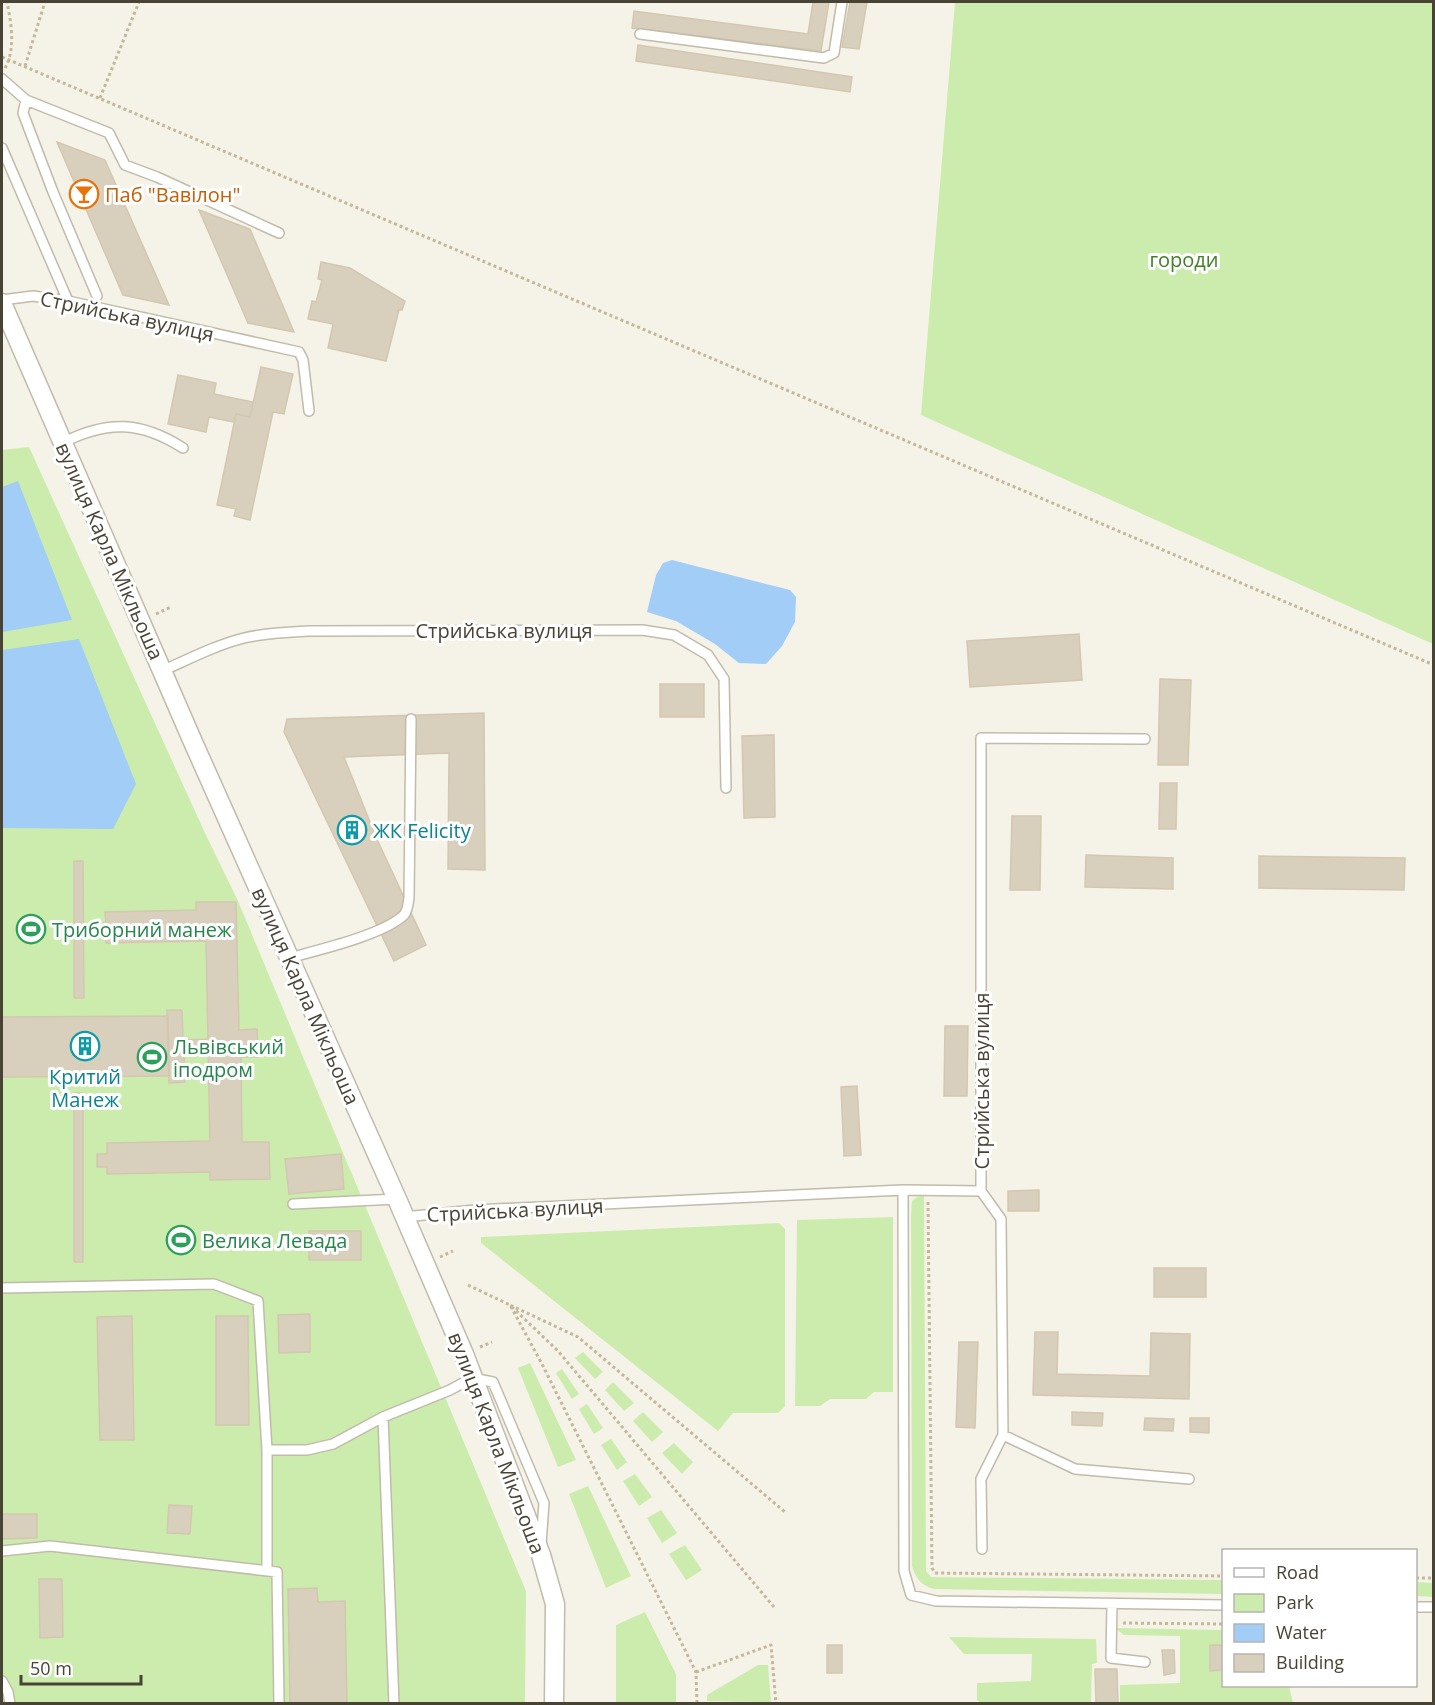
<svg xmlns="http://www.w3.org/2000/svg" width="1435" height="1705" font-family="'Open Sans',sans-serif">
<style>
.green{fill:#ccecae}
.water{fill:#a1cdf6}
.building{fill:#d8cfbd;stroke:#d3c8af;stroke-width:1.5}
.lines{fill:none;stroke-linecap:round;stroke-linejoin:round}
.service-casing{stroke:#c1bbaa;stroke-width:12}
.minor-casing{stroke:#c1bbaa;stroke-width:21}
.path{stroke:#c4b89a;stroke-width:3;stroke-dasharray:3 3;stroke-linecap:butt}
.service{stroke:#fff;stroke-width:9}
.minor{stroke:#fff;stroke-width:18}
.labels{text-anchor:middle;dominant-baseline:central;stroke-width:6;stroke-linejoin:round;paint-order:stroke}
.food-label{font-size:20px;fill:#c56008;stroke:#fff;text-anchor:start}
.park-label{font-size:20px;fill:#418024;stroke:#fff}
.street-label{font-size:20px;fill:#494336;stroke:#fff}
.culture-label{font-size:20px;fill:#0d838f;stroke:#fff;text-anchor:start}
.leisure-label{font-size:20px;fill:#27864d;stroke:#fff;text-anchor:start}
</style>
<rect width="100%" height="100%" fill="#f5f2e8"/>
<path class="green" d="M955,2h478v642l-512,-229z
M29,447l176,386 33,68 288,690 -1,112h-523v-1253z
M924,1195l2,376 5,6 292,3v14l-289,-5c-13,-4 -18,-10 -22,-23l-1,-351 1,-14 5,-4z
M893,1217v175h-19l-8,7h-36l-10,7h-25l2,-186z
M779,1223l6,6v177l-7,7h-45l-15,18 -237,-188v-6z
M583,1352l20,20 -8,7 -20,-21z
M530,1363l46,97 -18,7 -40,-99z
M562,1369l17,25 -7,5 -16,-26z
M613,1382l21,21 -10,8 -19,-21z
M587,1404l16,24 -9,6 -15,-25z
M643,1412l20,20 -11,10 -19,-21z
M611,1439l16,23 -10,8 -16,-25z
M674,1443l19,19 -11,12 -20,-21z
M635,1474l17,23 -13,9 -16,-25z
M588,1486l43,90 -25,12 -37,-94z
M661,1510l16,23 -15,10 -15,-25z
M685,1545l17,25 -16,10 -17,-26z
M1416,1582l17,1v14l-17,-1z
M645,1612l31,62v28h-60v-77z
M1115,1628l108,2 1,56h65l4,17h-173v-18l60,-2v-47l-56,-1z
M949,1637l147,2 1,24 -5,1 -1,39h-110l-4,-3v-17l54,-2 1,-27h-68z
M758,1665h10l3,37 -64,-1v-6z"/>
<path class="water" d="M18,481l54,139 -70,12v-145z
M672,560l118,30 6,7 -1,25 -13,24 -16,18 -27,-1 -24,-19 -39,-23 -29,-9 9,-37 7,-12z
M79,639l57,145 -23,45 -111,-1v-178z"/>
<path class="building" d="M813,2h16l-8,49 -189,-23 2,-17 174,23z
M850,2h17l-8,47 -17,-2z
M638,45l214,32 -2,15 -214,-31z
M57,142l48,18 64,145 -46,-10z
M199,210l51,19 44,103 -46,-9z
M321,262l29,6 55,33 -3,9h-3l-13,51 -58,-13 5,-24 -25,-5 4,-18 4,1 6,-22 -4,-1z
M261,367l32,7 -9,40 -11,-2 -23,108 -16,-4 2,-7 -19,-4 19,-91 14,3z
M178,375l38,8 -2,11 39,8 -3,15 -14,-3 -2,8 -25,-5 -3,15 -38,-8z
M1079,634l3,46 -112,7 -3,-46z
M1160,679l31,1 -3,85h-30z
M660,684h44v33h-44z
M484,713l1,157 -37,-1 1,-116 -105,4 32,80 50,108 -32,16 -110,-229 3,-13z
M774,735l1,82 -31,1 -2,-82z
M1160,783h17l-1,46h-17z
M1012,816h29l-1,74h-30z
M1086,855l87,3v31l-88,-2z
M1259,856l146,2 -1,32 -145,-2z
M74,861h9l1,137h-10z
M196,902h40l3,128 18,-1 1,28h-17l1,85h27l1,37 -60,1v-8l-103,2v-7h-10v-13h10v-11l103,-2 -2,-91h-24l1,32 -16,1v-7l-2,-66h15l1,30 25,-1 -2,-98 -100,2 -1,-8h-8v-12h9l-1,-11 91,-2z
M168,1016l1,60 -167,1v-60z
M945,1026h23l-1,70h-23z
M857,1086l4,69 -17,1 -3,-69z
M74,1093h9v169h-9z
M341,1154l3,35 -55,5 -4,-35z
M1039,1190v21h-31v-20z
M309,1231h52v29h-52z
M1154,1268h52v29h-52z
M310,1314v38l-31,1 -1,-38z
M132,1316l2,124h-34l-3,-123z
M216,1316h32l1,109h-33z
M1035,1332h23l-1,42 93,2 1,-43 39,1 -1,65 -156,-4z
M959,1342h19l-3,86 -19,-1z
M1072,1412l31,1 -1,13 -30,-1z
M1145,1418l29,1 -1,12 -29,-1z
M1190,1418h19v15l-19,-1z
M169,1505l23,1 -2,28 -23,-1z
M2,1514h35v24l-35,1z
M39,1579h23l1,58 -23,1z
M317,1588l1,14 27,-1 2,103h-57l-2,-115z
M827,1645h15v28h-15z
M1210,1645h14v25l-14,1z
M1162,1650h12l1,23 -11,2z
M1095,1669h22l1,35h-22z"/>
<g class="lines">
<g class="service-casing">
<path id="service" d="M640,34l184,24 10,-5 8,-51
M2,79l24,21 83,33 16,32 32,12 122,56
M26,100l-3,13 30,79 44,104
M2,148l66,153
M2,300l31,-4 35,5 231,51 4,8 6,51
M62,443c45,-23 79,-22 121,5
M162,671c27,-12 54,-26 82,-33 21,-5 43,-6 65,-7l333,-1 32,5 34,20 16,24 2,109
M289,958c29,-8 94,-23 115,-43 4,-5 4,-11 5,-17l2,-179
M903,1190l1,381 7,24 25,6 288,4
M981,1191l20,28 2,216 -22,44 1,70
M293,1204l104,-5
M404,1217l71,-7 428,-20 78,1v-453l164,1
M2,1288l212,-4 44,17 9,149v121
M383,1417l11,287
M1003,1435l72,34 114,10
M267,1450h40l26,-6 50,-27 67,-27 22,-12 21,4 51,121 -3,41
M2,1551l48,-5 227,26 2,132
M1112,1604l-1,54 34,4
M1416,1607h18
M2,1681l6,11 2,12"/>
</g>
<g class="minor-casing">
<path id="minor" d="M2,303l191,439 204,457 67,155 77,201 14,49 -1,100"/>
</g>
<path class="path" d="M2,57l1432,608
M25,66l20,-64
M5,68c11,-19 6,-46 2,-66
M100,98l39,-96
M156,614l15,-7
M928,1202l4,366 3,5 289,3
M440,1257l13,-6
M468,1285l42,20 32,59 154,308 1,32
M480,1347l12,-5
M1416,1578h18
M774,1607l-216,-256 -48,-46 68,32 207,175
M1123,1623l101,1
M696,1672l75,-27 5,59"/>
<use href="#service" class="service"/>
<use href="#minor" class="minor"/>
</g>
<defs>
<g id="bar-ring" transform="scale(1.5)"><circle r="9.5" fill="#fff" stroke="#e8710a" stroke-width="1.5"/><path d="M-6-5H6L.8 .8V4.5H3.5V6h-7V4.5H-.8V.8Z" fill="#e8710a"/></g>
<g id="building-ring" transform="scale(1.5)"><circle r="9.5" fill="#fff" stroke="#0f9aa8" stroke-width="1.5"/><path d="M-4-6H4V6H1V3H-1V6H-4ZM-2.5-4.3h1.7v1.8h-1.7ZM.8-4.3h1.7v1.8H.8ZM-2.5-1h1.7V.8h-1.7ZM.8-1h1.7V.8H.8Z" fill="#0f9aa8"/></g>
<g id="stadium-ring" transform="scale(1.5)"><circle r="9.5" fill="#fff" stroke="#2e9e5b" stroke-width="1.5"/><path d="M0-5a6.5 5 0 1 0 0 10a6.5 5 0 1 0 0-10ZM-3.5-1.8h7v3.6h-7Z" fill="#2e9e5b"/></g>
</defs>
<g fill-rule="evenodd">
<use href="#bar-ring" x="84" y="194"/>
<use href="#building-ring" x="352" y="830"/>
<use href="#stadium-ring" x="31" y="929"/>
<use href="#building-ring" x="85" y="1046"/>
<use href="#stadium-ring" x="152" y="1057"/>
<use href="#stadium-ring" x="181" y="1240"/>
</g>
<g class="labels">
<g class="food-label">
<text x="105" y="194">Паб "Вавілон"</text>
</g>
<g class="park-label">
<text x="1184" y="259">городи</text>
</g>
<g class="street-label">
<text transform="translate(127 316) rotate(12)">Стрийська вулиця</text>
<text transform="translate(110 551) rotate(66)">вулиця Карла Мікльоша</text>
<text x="504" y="630">Стрийська вулиця</text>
<text transform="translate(306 996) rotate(66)">вулиця Карла Мікльоша</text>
<text transform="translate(981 1081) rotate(-90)">Стрийська вулиця</text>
<text transform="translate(515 1210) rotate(-3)">Стрийська вулиця</text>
<text transform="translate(497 1443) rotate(69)">вулиця Карла Мікльоша</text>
</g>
<g class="culture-label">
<text x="373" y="830">ЖК Felicity</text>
<text x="85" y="1076" text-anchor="middle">Критий<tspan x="85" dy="23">Манеж</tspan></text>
</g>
<g class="leisure-label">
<text x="52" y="929">Триборний манеж</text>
<text x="173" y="1046">Львівський<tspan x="173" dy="23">іподром</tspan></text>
<text x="202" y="1240">Велика Левада</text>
</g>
</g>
<rect width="1435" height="1705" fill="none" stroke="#494336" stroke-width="6"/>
<rect x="1222" y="1549" width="195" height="138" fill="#ffffff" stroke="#b6b4af" stroke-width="1.5"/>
<rect x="1234" y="1568" width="30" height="9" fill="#ffffff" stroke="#b6b4af" stroke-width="1.5"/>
<text x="1276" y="1579" font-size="18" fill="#494336">Road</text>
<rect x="1234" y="1594" width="30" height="18" fill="#ccecae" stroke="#b6b4af" stroke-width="1.5"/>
<text x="1276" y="1609" font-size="18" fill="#494336">Park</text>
<rect x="1234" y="1624" width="30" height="18" fill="#a1cdf6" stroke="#b6b4af" stroke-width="1.5"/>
<text x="1276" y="1639" font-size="18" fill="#494336">Water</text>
<rect x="1234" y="1654" width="30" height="18" fill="#d8cfbd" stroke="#b6b4af" stroke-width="1.5"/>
<text x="1276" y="1669" font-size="18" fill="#494336">Building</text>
<path d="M21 1675v9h120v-9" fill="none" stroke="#494336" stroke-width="3"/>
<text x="30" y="1675" font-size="18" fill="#494336" stroke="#ffffff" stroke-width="4.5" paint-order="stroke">50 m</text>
</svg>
